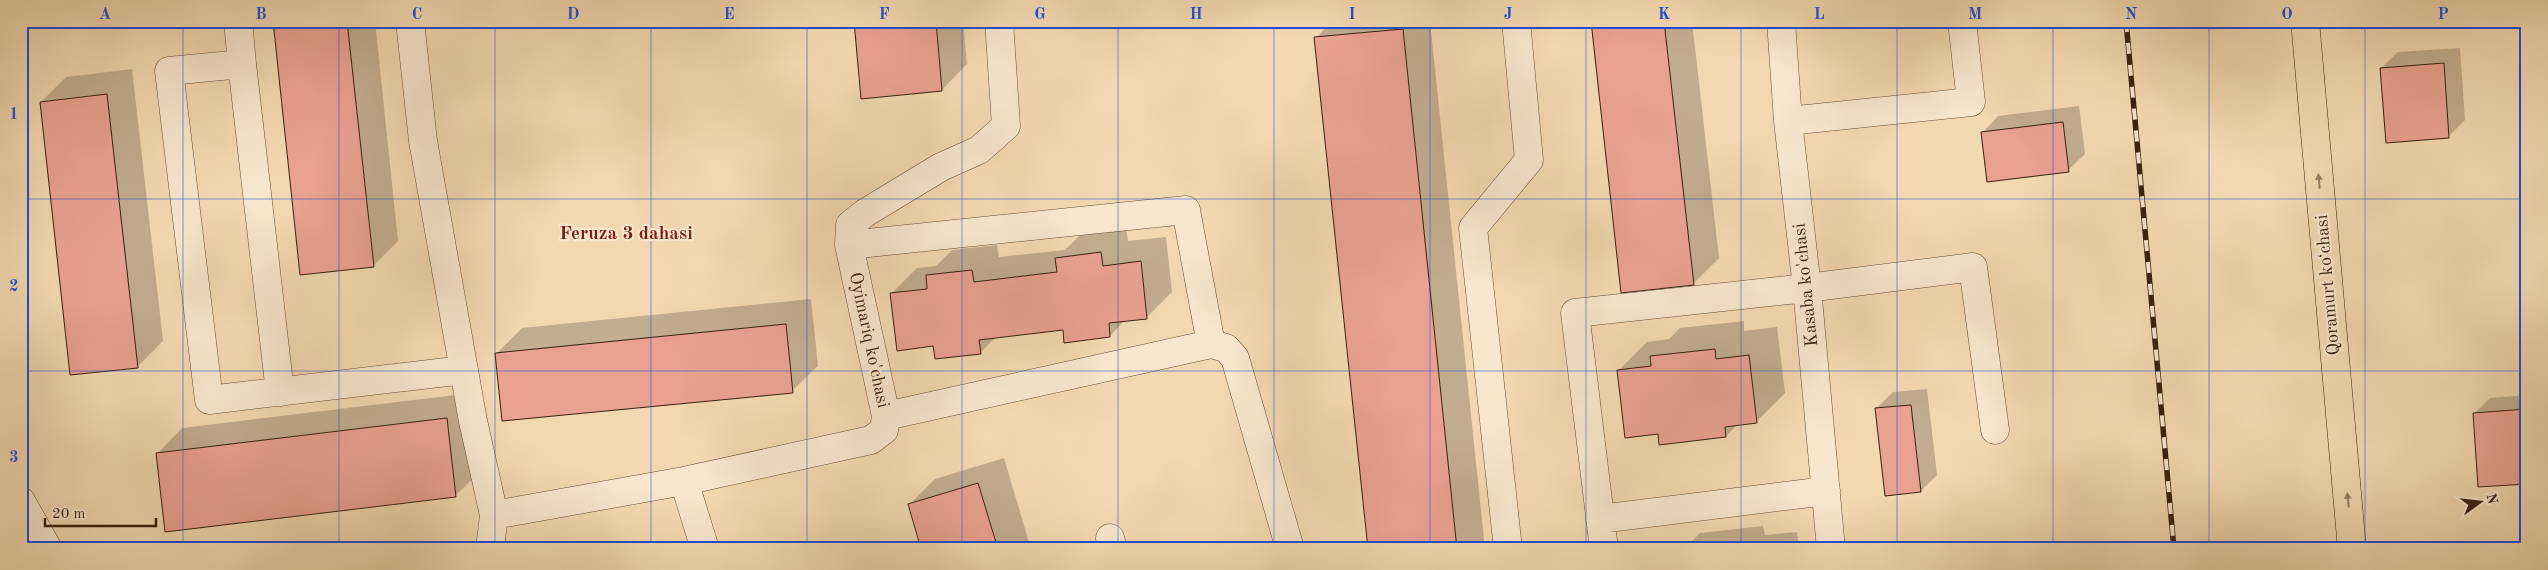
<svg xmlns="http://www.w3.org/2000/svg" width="2548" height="570" font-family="'Old Standard TT',serif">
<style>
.shadow{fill:#0003}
.building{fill:#e9a190;stroke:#39200d}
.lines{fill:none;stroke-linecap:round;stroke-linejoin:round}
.minor-casing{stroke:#674e36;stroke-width:29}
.major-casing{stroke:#39200d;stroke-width:29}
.minor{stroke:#f7e6cc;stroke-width:28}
.major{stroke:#f2d8b1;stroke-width:28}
.rail-casing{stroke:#39200d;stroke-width:5.5}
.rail{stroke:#f7e6cc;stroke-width:4;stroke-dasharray:11;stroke-linecap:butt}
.oneway{fill:#967c5f}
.grid{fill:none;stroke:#1d4ed8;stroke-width:1;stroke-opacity:0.55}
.labels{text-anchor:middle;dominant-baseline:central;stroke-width:4.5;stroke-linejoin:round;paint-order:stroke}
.street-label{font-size:18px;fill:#39200d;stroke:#f7e6cc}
.neighbourhood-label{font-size:19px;font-weight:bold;fill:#7a1f14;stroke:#f7e6cc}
.neatline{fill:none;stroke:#1d4ed8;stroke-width:2}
.grid-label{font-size:16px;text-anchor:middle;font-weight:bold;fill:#1d4ed8}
</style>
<rect width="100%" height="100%" fill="#f2d8b1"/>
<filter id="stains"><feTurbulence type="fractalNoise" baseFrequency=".004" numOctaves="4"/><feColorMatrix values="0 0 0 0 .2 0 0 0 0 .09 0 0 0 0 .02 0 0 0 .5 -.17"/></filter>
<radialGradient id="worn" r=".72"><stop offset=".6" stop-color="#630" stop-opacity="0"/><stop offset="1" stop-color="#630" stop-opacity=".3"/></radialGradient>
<path class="shadow" d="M274,21h101l23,220 -25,25z
M855,21h108l4,43 -25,26z
M1332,21h98l55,528h-116l-53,-511z
M1592,21h100l27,237 -26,26z
M2460,48l5,72 -16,16 -68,-68 17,-16z
M132,69l31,272 -26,26 -96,-265 25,-25z
M2079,106l6,48 -17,16 -86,-37 16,-17z
M1126,228l2,13 38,-4 6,55 -26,26 -21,2 -15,16 -46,-7 -68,8 -16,16 -46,-8 -42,-52 25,-25 19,-2 16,-16 45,-5 2,12 66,-7 17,-17z
M811,299l7,67 -26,25 -295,-38 25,-25z
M1744,321v10l33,-4 8,66 -29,29 -18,2 -12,12 -67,-3 -41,-62 29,-29 22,-3 11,-11z
M1927,389l10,86 -16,16 -45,-82 17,-17z
M472,393l9,78 -26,25 -298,-42 25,-26z
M2527,395v88l-53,-69 16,-16z
M1004,458l27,91h-108l-14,-44 26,-26z
M1763,526l2,9 32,-3 2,17h-134l2,-3 22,-2 11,-11z"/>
<path class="building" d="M273,21h74l27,246 -74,8z
M854,21h82l6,70 -81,8z
M1591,21h73l30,264 -73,8z
M1403,29l54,520h-89l-54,-512z
M2444,63l5,75 -63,5 -6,-75z
M107,94l31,274 -68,7 -30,-273z
M2063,122l6,50 -82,10 -6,-50z
M1101,252l2,14 38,-5 6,58 -38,4 1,14 -46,6 -1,-13 -84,10 2,14 -46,5 -2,-13 -36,5 -7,-58 37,-4 -1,-14 46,-5 2,12 83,-10 -2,-14z
M786,324l7,69 -291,28 -7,-68z
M1715,349l1,10 33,-4 8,68 -32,4 1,10 -67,8 -1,-11 -33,4 -8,-68 34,-4 -1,-10z
M1911,405l10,87 -36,4 -10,-88z
M2527,409v75l-49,3 -5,-74z
M447,418l9,79 -291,35 -9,-79z
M978,483l20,66h-77l-13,-45z"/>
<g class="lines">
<g class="minor-casing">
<path id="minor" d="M238,21l4,43 -73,7 40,329 255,-30
M410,21l13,120 50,280 21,94
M1781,21l7,100 19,167 24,261
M242,64l38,328
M1788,121l183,-19 -9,-81
M849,245l337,-35 25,134
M886,416l325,-72 15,4 9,10 55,191
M684,481l21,68
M21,501l27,48
M1600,519l226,-28
M1110,538l3,11
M490,549l4,-34 190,-34 187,-41 13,-10 2,-14 -37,-171 1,-20 15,-12 76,-46 38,-17 27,-24 -7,-105
M1508,549l-35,-321 56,-68 -13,-139
M1604,549l-29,-236 232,-25 166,-21 22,163"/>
</g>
<g class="major-casing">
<path id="major" d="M2305,21l47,528"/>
</g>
<use href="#minor" class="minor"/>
<use href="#major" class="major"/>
<g class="rail-casing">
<path id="rail" d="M2126,21l48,528"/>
</g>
<use href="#rail" class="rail"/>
</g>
<defs><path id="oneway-solid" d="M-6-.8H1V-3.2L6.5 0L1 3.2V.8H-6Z" transform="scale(1.25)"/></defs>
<g class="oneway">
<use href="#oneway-solid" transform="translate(2319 181) rotate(-95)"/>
<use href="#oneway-solid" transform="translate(2348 500) rotate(-95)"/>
</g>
<path class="grid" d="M183,21v528M339,21v528M495,21v528M651,21v528M807,21v528M962,21v528M1118,21v528M1274,21v528M1430,21v528M1586,21v528M1741,21v528M1897,21v528M2053,21v528M2209,21v528M2365,21v528M21,199h2506M21,371h2506"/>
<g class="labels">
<g class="street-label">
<text transform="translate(1806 285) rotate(-96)">Kasaba ko'chasi</text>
<text transform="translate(2328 285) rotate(-95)">Qoramurt koʻchasi</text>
<text transform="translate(869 340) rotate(78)">Oyimariq ko'chasi</text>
</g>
<g class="neighbourhood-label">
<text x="626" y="234">Feruza 3 dahasi</text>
</g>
</g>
<rect width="2548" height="570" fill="none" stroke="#f2d8b1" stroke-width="55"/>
<g transform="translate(2480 502) rotate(75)" stroke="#f7e6cc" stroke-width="4" paint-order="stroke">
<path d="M0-4L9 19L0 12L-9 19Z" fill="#39200d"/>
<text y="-8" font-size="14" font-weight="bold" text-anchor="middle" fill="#39200d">N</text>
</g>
<path d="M45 518v8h111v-8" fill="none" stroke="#39200d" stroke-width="2.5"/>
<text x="52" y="518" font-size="15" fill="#39200d" stroke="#f7e6cc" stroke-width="4" paint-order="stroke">20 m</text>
<rect x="28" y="28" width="2492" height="514" class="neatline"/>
<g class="grid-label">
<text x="105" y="19">A</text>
<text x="261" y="19">B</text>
<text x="417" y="19">C</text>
<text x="573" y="19">D</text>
<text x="729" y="19">E</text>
<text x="884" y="19">F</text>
<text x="1040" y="19">G</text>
<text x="1196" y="19">H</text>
<text x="1352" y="19">I</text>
<text x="1508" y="19">J</text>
<text x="1664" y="19">K</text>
<text x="1819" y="19">L</text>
<text x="1975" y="19">M</text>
<text x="2131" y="19">N</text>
<text x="2287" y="19">O</text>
<text x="2443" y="19">P</text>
<text x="14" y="119">1</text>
<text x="14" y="291">2</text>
<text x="14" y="462">3</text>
</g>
<rect width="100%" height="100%" filter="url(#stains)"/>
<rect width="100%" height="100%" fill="url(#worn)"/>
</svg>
